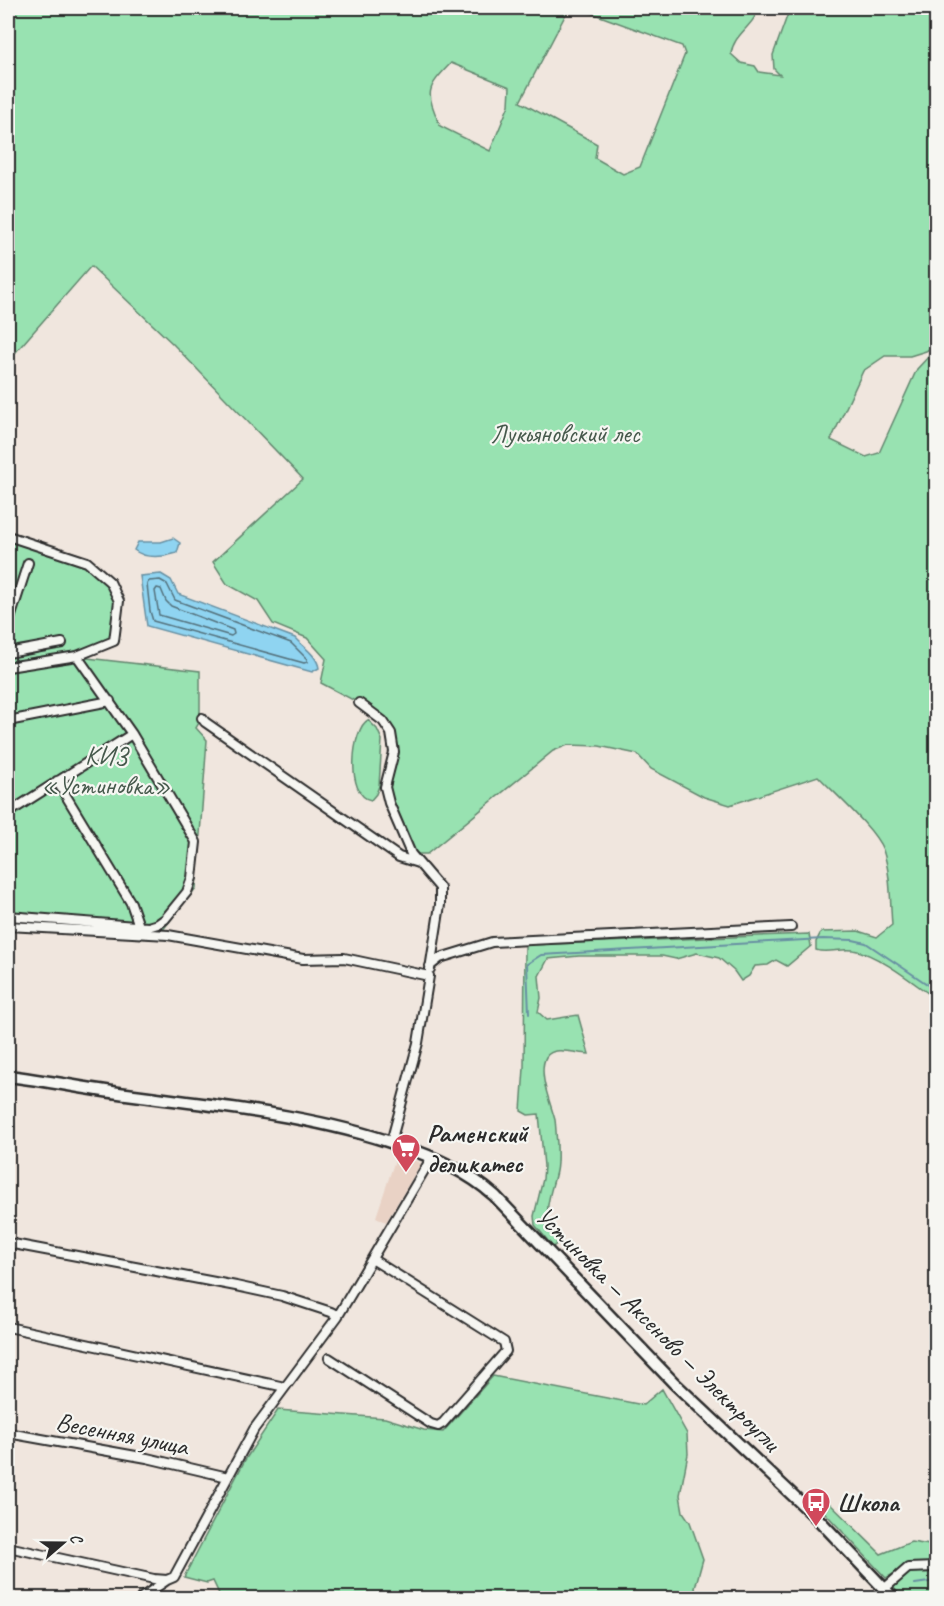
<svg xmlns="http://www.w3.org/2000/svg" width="944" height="1606" font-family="Caveat,sans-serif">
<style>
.built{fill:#e9d2c5}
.green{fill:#98e2b1;stroke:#62866e;stroke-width:1.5;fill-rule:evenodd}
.water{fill:#8fd4f1;stroke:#6790a2;stroke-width:1.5}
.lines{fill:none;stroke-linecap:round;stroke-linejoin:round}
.shore{stroke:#536f7a;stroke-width:1.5}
.stream{stroke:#6790a2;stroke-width:2}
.minor-casing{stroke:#2b2b2b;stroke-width:12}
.secondary-casing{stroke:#2b2b2b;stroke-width:15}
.minor{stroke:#f6f6f2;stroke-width:8}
.secondary{stroke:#f6f6f2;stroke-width:10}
.labels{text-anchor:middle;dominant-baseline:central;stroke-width:4.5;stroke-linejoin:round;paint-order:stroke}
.park-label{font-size:26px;fill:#46594c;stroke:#f6f6f2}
.poi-label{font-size:26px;font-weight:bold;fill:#2b2b2b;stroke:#f6f6f2;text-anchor:start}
.street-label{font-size:26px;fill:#2b2b2b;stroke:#f6f6f2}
</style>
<rect width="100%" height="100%" fill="#f0e6de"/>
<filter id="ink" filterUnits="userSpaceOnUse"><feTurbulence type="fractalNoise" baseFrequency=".0167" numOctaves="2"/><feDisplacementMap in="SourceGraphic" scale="12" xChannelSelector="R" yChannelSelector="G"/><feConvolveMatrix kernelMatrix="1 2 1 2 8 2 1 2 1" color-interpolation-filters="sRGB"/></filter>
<g filter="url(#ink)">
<path class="built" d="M397,1154l24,9 -35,59 -10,-5z"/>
<path class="green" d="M8,8h561l-49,94 77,42 -2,14 28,16 17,-7 45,-113 -3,-8 -104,-38h180c-3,18 -25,26 -27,46l10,9 14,3 4,6 21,3 -6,-6 -1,-14 17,-47h146v329l-5,11 -5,3 -16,5h-25l-22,15 -32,69 35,17 13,-4 38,-84 12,-13 7,-4v647c-21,-15 -58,-45 -83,-49 -12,-2 -26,4 -37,0v-8l5,-10 37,-1 19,6 15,-12c-2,-25 -1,-51 -9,-75 -8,-21 -48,-56 -65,-74l-88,29 -26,-8 -53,-28 -14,-15 -38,-8 -31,-1 -15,6 -126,103h-16l-26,-67 9,-35 -3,-19 -32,-30 -38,-20 5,-24 -19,-21 -34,-14 -15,-23 -31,-17 -14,-22 90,-83 -130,-135 -82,-78 -83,95zM451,63l59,24 -1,18 -19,46 -50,-25c-14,-35 -15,-36 11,-63z
M8,536l79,26 23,20 9,19 -5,40 -37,15 -69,11z
M87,658l113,13v50l-4,7 11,12 -11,148 -34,43 -154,-10v-249z
M368,720l9,9 5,11 -3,46 -3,8 -5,6c-26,-4 -19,-72 -3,-80z
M809,934l2,12 -24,20 -11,-6 -8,5 -13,1 -6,10 -8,5 -7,-10 -15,-13 -22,-5 -21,6 -14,-3h-83l-31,3 -9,17 2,22 -3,14 9,8 31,-5 11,39c-12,0 -36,-9 -43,3 -9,16 5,47 9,63 1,7 1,15 2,23 0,9 1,19 -1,28 -3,16 -13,37 -6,54 3,5 8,10 12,14l-9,8 -18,-22 -1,-9 9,-37 1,-13 -5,-52 -11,1 -7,-4 3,-43 1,-121 3,-2z
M493,1376l150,29 19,-16 25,45 1,20 -8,41 3,17 7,10 13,37 -8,29 2,10h-476l-8,-17 -6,2 -23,-6 61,-117 33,-50 107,8 39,12 19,2z
M816,1493l6,3 59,58 30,-12 25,4v18l-28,2 -22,12 -75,-80z
M936,1569v29h-33l-11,-12 18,-16z"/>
<path class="water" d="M173,538l7,5 -3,10c-14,4 -32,6 -43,-3l4,-8h23z
M161,574l10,6 7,14 117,44c8,9 22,17 24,30l-7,4 -165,-46 -7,-50z"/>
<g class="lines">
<path class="shore" d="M160,580l7,4 8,16 116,43 16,16v3l-3,1 -151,-42 -3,-10 -3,-27 2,-3z
M157,588l4,1 5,12 5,5 62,24 1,4 -3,2 -72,-21 -4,-24z"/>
<path class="stream" d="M529,1014l-2,-50 14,-9 282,-16 30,1 13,3 70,47
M915,1584l21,-3"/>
<g class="minor-casing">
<path id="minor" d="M8,536l79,26 23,20 9,19 -5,40 -37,15 -69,11
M8,625l20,-62
M8,653l54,-10
M359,703l24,18 8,12 3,19 -9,35 4,16 22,51 29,34v17l-10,64
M202,718l3,4 194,135 19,6
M8,721l102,-20
M57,781l74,122 8,23
M8,813l124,-79
M8,916l140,11 10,-3 7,-5 22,-27 5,-14 4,-36 -64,-108 -55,-78
M8,926l160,9 135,24 41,-1 85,18 -11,67 -27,99
M430,966l10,-8 52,-16 299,-15
M8,1243l228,43 46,10 49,16 7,4
M8,1327l277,60
M329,1358l102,66 7,2 5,-3 63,-72 -2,-9 -132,-83
M8,1433l139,25 81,19
M8,1547l146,32 13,1 7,-3 80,-148 84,-113 94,-159
M884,1589l24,-21 28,-1
M141,1598l26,-18"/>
</g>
<g class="secondary-casing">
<path id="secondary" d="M8,1076c42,5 84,14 126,19 89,12 179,20 265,50 35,12 68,26 96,51l179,187 144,136 75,79"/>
</g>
<use href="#minor" class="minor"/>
<use href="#secondary" class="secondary"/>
</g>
</g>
<defs>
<g id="supermarket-pin" transform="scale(1.5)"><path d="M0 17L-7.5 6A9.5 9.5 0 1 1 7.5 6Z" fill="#d1495b" stroke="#f6f6f2"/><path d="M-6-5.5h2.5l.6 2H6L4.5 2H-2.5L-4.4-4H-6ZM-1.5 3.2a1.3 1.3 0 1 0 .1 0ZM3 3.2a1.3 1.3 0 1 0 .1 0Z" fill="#fff"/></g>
<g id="bus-pin" transform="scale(1.5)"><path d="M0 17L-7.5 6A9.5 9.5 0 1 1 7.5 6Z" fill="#d1495b" stroke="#f6f6f2"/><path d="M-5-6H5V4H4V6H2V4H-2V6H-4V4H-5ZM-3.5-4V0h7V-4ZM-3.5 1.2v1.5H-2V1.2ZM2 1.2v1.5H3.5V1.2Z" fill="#fff"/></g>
</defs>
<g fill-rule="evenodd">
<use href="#supermarket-pin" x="406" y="1148"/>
<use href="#bus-pin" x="816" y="1502"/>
</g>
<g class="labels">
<g class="park-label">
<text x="565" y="433">Лукьяновский лес</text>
<text x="106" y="755">КИЗ<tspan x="106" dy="30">«Устиновка»</tspan></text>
</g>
<g class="poi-label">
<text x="427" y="1133">Раменский<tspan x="427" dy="30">деликатес</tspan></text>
<text x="837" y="1502">Школа</text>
</g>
<g class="street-label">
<text transform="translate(658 1329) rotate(45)">Устиновка — Аксеново — Электроугли</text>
<text transform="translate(122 1434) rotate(11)">Весенняя улица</text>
</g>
</g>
<rect width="944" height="1606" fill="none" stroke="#f6f6f2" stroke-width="30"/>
<rect x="15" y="15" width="914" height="1576" fill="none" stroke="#2b2b2b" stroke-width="2" filter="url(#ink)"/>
<g transform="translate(63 1543) rotate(70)" stroke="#f6f6f2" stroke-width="4.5" paint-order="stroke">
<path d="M0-4.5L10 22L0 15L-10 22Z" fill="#2b2b2b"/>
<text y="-9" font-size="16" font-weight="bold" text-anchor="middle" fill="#2b2b2b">С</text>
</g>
</svg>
